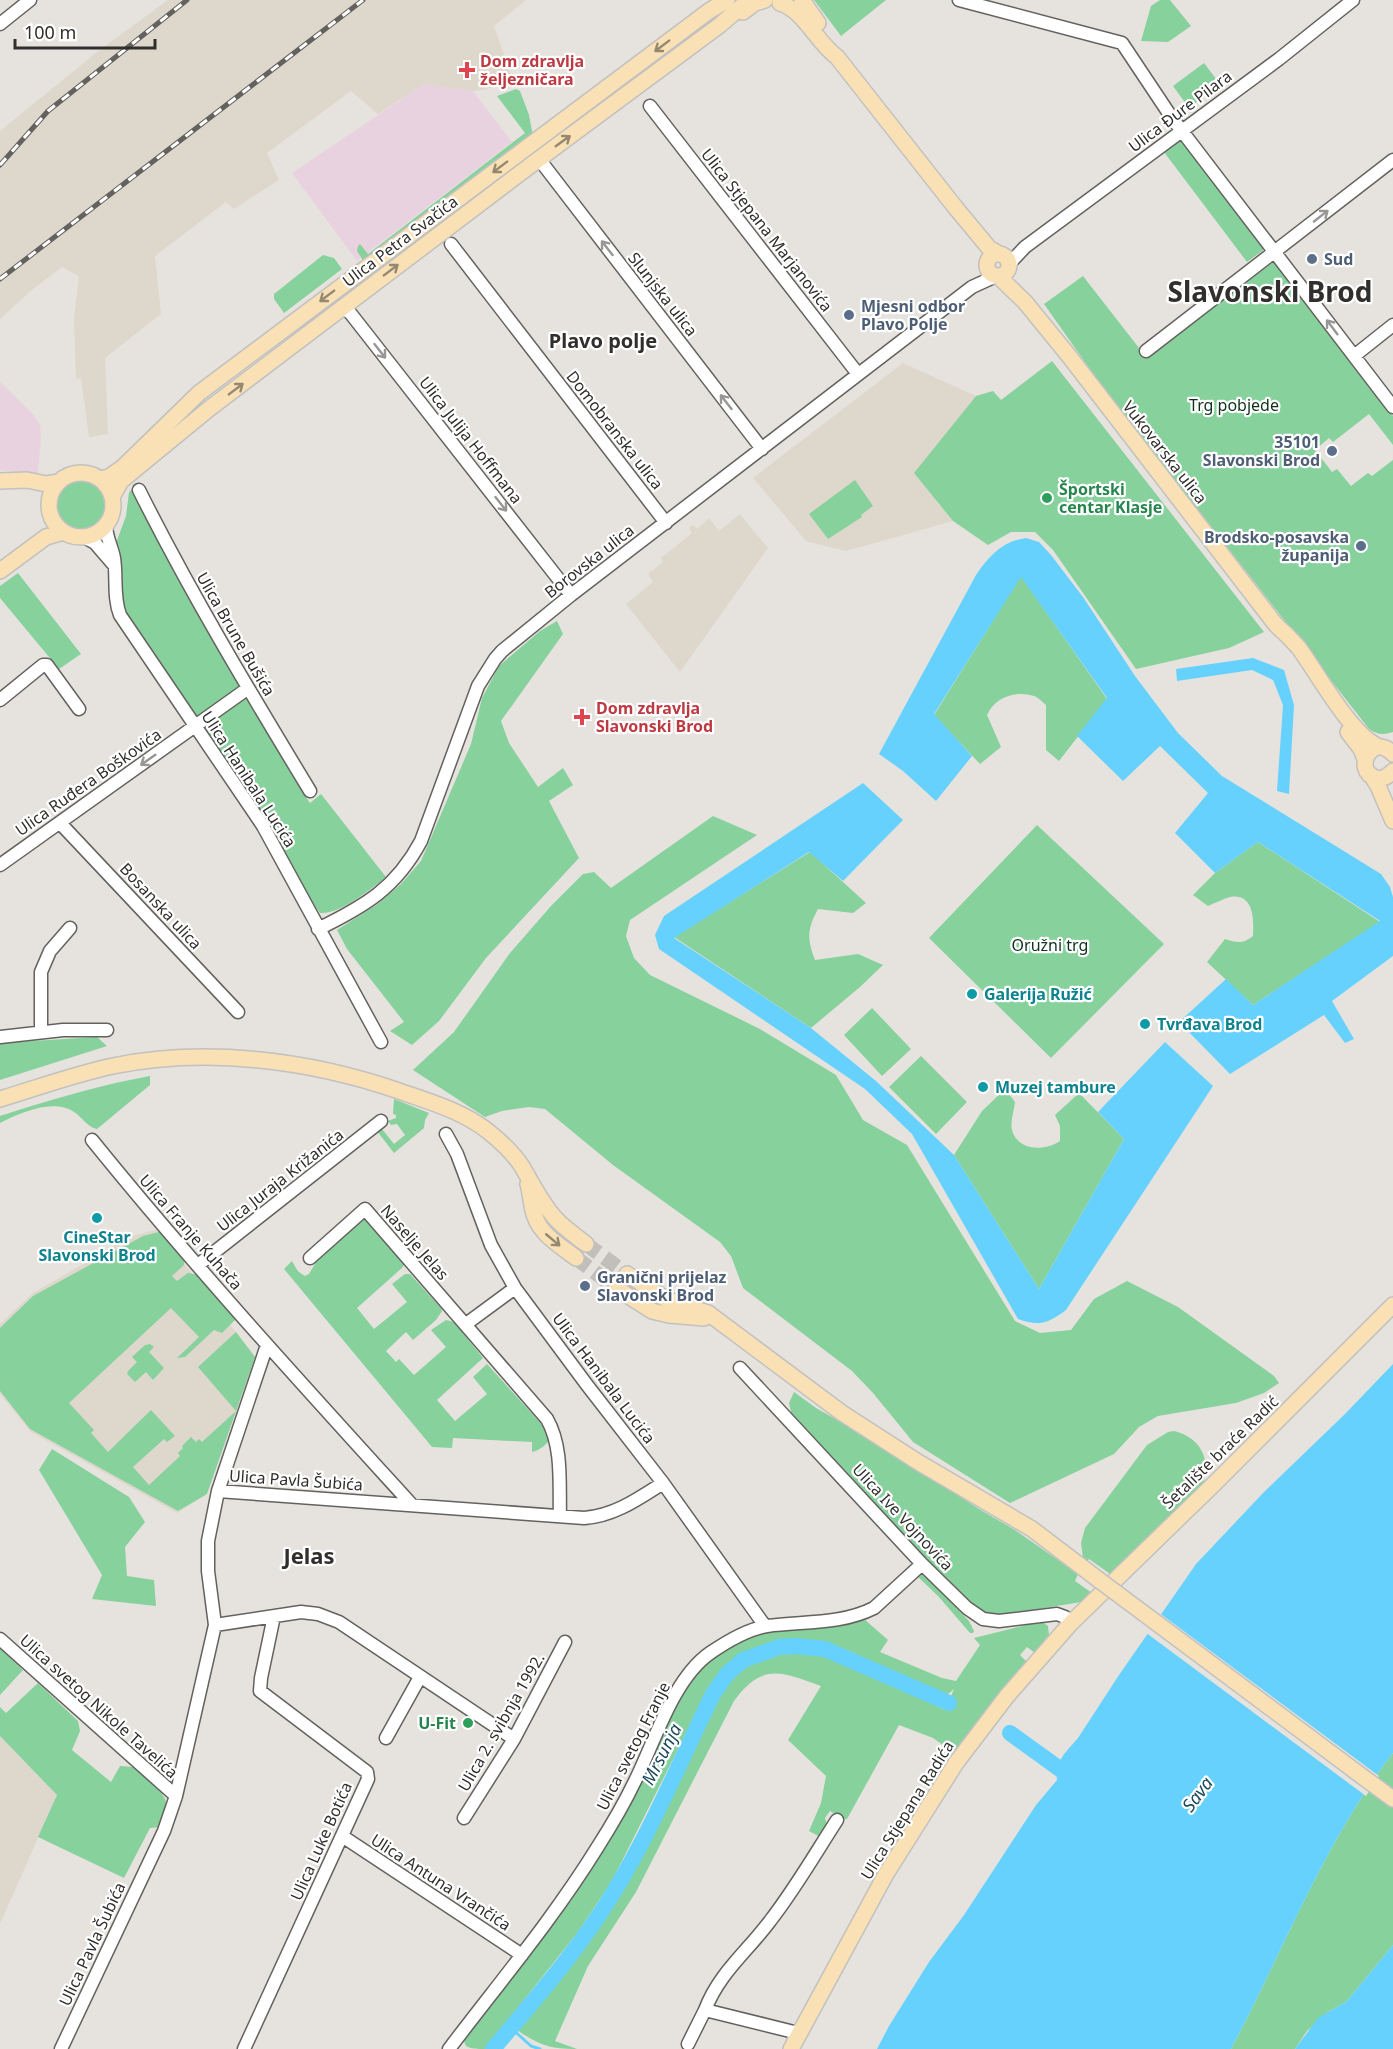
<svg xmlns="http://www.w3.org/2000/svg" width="1393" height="2049" font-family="'Noto Sans',sans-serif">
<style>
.commercial{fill:#e8d2df}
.built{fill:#ded7cc}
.green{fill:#87d19d}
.water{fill:#67d1fe}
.pier{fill:#e6e3de}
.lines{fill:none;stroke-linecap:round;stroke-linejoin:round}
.stream{stroke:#67d1fe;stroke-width:3}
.river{stroke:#67d1fe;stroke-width:16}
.major-tunnel{stroke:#c2bfbb;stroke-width:15;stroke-dasharray:15 8;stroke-linecap:butt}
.minor-casing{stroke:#64625e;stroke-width:15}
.major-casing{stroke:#c1c1c0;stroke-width:18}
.minor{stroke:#fff;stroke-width:12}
.major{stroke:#f9e0b5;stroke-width:15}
.rail-casing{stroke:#64625f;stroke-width:5}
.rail{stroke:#fff;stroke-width:3;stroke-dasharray:9;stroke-linecap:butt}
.major-bridge-casing{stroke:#c1c1c0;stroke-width:18;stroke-linecap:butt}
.major-bridge{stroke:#f9e0b5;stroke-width:15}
.oneway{stroke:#948871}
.oneway2{stroke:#989796}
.health-dot{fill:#e0444e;stroke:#fff;stroke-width:2}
.service-dot{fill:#5c6f8a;stroke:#fff;stroke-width:2}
.leisure-dot{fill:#2e9e5b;stroke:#fff;stroke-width:2}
.culture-dot{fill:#0f9aa8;stroke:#fff;stroke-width:2}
.labels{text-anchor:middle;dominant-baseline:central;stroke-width:4.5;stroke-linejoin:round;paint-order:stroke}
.health-label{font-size:16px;font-weight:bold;fill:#be3a42;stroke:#fff;text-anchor:start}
.street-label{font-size:16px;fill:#302f2d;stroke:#fff}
.service-label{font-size:16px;font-weight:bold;fill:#4e5e75;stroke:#fff;text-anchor:start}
.park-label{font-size:16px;fill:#0d311b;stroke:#fff}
.leisure-label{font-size:16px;font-weight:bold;fill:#27864d;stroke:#fff;text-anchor:start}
.culture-label{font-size:16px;font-weight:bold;fill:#0d838f;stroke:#fff;text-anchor:start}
.water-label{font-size:18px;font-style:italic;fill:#1e4b5e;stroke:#fff}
.quarter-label{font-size:20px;font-weight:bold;fill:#302f2d;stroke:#fff}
.district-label{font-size:22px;font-weight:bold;fill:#302f2d;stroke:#fff}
.town-label{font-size:28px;font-weight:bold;fill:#302f2d;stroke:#fff}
</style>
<rect width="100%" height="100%" fill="#e6e3de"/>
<path class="commercial" d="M424,84l49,7 39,51 -155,119 -65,-88z
M0,382l33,32 7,11 1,11 -3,38 -38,-4z"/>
<path class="built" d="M168,0h358l-32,26 19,55 -30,9 -10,1 -49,-7 -46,30 -27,-23 -84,62 12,27 -45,29 -8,-7 -71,54 6,58 -56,44 3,76 -19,3 -8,-59 -5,1 -2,-61 5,-42 -17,-9 -29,22 -33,30v-188l97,-79z
M903,363l73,33 -62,77 39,48 -107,30 -40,-10 -53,-63z
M740,514l28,34 -88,124 -54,-68 27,-22 -5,-8 15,-12 -2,-4 31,-25 -3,-5 4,-3 4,4 12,-11 10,13z
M158,1229l97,128 -48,137 -30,19 -146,-81 -31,-38v-70l33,-31 99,-57z
M0,1736l57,59 -57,129z"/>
<path class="green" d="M814,0h72l-45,36z
M1160,0h10l21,26 -23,16 -27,-1 10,-35z
M1204,63l16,21 -31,24 -16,-22z
M516,89l4,2 9,24 4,21 -169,126 -7,-11 1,-5 2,-2 8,10 157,-121 -28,-37z
M1182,138l84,110 -19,14 -83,-110z
M323,255l11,3 8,11 -58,44 -10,-14v-5z
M1276,260l117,156v29l-24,-31 -36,28 -4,-4 -14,12 17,22 5,-3 14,17 17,-13 4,3 21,-16v272c-10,3 -15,3 -24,-3l-265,-340 -60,-85 39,-28 63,81z
M1052,361l212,271 -35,16 -93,21 -83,-119 -18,-18h-24l-23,13 -35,-24 -39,-48 62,-77 17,-5 8,9z
M55 505a25 25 0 1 1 50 0a25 25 0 1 1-50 0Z
M855,480l18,26 -12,9 1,2 -34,22 -19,-25z
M133,489l168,293 3,12 6,9 11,-9 65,83c-15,12 -47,38 -66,36l-5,-7 -65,-108 -122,-179 -5,-14 -1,-38 -6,-24 10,-27 3,-24z
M18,573l63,81 -22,15 -59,-71v-12z
M1021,576l86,123 -48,62 -13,-11v-45c-4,-3 -8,-8 -12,-9 -18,-6 -39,1 -47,19l14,32 -21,17 -46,-49z
M557,621l6,13 -62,87 8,22 29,44 25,-19 10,17 -24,16 30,57 -93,100 -47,63 -27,24 -22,-14 14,-9 -57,-73 -10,-19 41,-26 23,-20 20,-23 50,-117 11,-46 17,-32 41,-35z
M713,816l44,19 -127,85 -4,16 8,22 16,17 110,54 76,46 27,45 44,25 108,176 25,12 31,-3 23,-31 33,-18 51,26 96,69 5,7 -15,10 -28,10 -78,13 -19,11 -25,27 -104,49 -97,-61 -40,-49 -21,-22 -109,-83 -12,-32 -11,-14 -107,-77 -68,-56 -16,-2 -27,4 -17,6 -72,-47 41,-38 56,-79 41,-47 32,-32 11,-2 17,16z
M1037,825l127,119 -113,114 -122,-120z
M1258,842l122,80 -127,83 -46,-43 18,-23c12,4 18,5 28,-3 1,-16 1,-43 -23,-39 -7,2 -15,6 -22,9l-15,-11 22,-22z
M810,852l56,51 -13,10 -35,-4c-11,20 -11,30 -3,51l43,-6 25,11 -23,22 -49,41 -137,-91z
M872,1008l39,41 -29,27 -38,-41z
M97,1037l10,9 -107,34v-37z
M921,1056l46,46 -31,32 -47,-47z
M150,1076v9l-53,44c-10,-2 -15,-12 -23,-17 -21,-14 -54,1 -74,11v-7c50,-16 99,-31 150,-40z
M1005,1089l10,13c-1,9 -5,20 -3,28 6,22 34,21 48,11v-15l-5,-11 24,-22 45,46 -85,150 -85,-134 28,-44z
M394,1099l35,14 -4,7 -1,8 -30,25 -17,-22 5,-2 12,15 11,-9 -8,-11 -6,1 -3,-4 8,-3v-3l-3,-1z
M361,1220h4l39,44 -1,3 -46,41 17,21 33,-27 -15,-18 13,-10h5l31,34 1,3 -6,9 -23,20 -7,-8 -20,19 10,11 3,-3 15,16 32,-28 -15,-17 15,-10 8,2 29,36 -46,42 18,21 32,-27 -14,-17 14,-13 59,65 3,12c-5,5 -9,9 -17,11v-10l-79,-4 -1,10 -20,-1 -148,-178 8,-8c5,8 4,10 13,15l4,-2 7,-12z
M163,1231l22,27 -1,7 -12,11 5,5 11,-8 12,2 35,43v2l-13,13 -8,-3 -29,27 -8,1 22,-21 -28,-29 -102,95 25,27 -3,3 17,19 43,-42 24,26 -8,6 -3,-3 -31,28 16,18 31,-29 -2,-3 5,-5 -1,-2 9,-9 5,5 3,-3 3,3 34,-31 -38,-44 38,-35 19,25 -48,137 -29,17 -148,-82 -30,-38v-63l33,-32 110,-60z
M150,1344l4,3 -5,5 15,16 -11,12 -7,-8 -11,10 -8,-8 1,-3 9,-9 -5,-5 13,-12z
M794,1392l22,16 53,30 110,71 36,21 63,44 -3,7 17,12 -11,9 -72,12 -16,1 -11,-3 -11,-6 -179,-190 -3,-13z
M1174,1431c30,7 40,35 25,61l-86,84 -24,-17 -2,2 -4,-3 -2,-15 4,-15 62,-83 21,-13z
M52,1449l77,48 16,25 -20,25 2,29 27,4 2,26 -64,-7 10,-24 -63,-105z
M922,1575l6,3 41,43 5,10 -1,2h-3l-32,-37 -21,-20z
M864,1619l24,21 -8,12 62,26 14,3 24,-36 -6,-7 56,-14 14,-1 4,3 1,9 -14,18 -8,-6 -7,8 7,7 -50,61 -21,31 -23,-16 -34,-13 -52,94h-5l-12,-8 -5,7 2,7 -5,13 -13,-7 12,-28 5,-27 -38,-36 33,-54c-40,-14 -58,-24 -87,15l-98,191 -48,74 -33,75 22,8c-27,0 -38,-4 -60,-19l88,-114 28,-46 80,-162c7,-13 14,-27 26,-37 17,-14 49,-21 70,-18 40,5 99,39 136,57l9,-21 -7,6c-24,-10 -48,-21 -72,-32 -14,-6 -28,-14 -42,-18 -50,-14 -92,0 -123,40l-98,196 -34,51 -93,117c-12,0 -24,0 -20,-13l93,-122 131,-235 21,-21 32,-19 24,-7z
M0,1648l23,22 -23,25z
M38,1683l40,38 2,10 -8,19 39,32 9,-16 13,1 26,22 6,10 2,8 -7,20 -10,1 -26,50 -86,-41 19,-42 -57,-59v-29l6,6z
M1393,1753v192l-46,56 -19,11 -21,19 -12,18h-64c53,-99 93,-207 162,-296z"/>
<path class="water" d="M1026,538l13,4 12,13 32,42 52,79 43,57 44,43 159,98 9,13 3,10v59l-61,45 22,38 -9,4 -21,-28 -94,59 -51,-52 47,-43 27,26 127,-84 -122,-79 -43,31 -40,-40 33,-40 -48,-47 -37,35 -46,-45 30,-38 -86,-121 -87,137 38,42 -36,45 -33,-30 -24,-17 97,-179c13,-19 27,-34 50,-37z
M1253,658l31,12 10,35 -5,89 -12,-3 6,-86 -10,-25 -21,-10 -75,11 -1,-12z
M863,783l40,37 -60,61 -34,-29 -135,86 137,90 65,53 78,74 85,134 85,-150 -26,-27 67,-70 48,44 -147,224c-17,13 -27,17 -48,9l-106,-185 -47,-45 -206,-140 -4,-14 9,-19z
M1393,1364v389c-69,89 -109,197 -162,296h-354l12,-23 40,-64 35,-47 72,-110 21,-25 -1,-13 8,-13 14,-16 41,-63 77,-111 68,-72 81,-78z
M1393,1945v104h-98l23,-31 29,-17z"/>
<path class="pier" d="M1158,1612l221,164 -13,20 -221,-164z"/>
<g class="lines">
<path class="stream" d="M511,2028l20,18 9,3"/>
<path class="river" d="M1010,1733l65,47
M493,2049c43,-51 88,-102 122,-159 38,-63 66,-131 98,-196l14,-20 16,-14 36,-13 17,-1 29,3 124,54"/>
<path class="major-tunnel" d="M586,1244l41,30
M576,1258l40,30"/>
<g class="minor-casing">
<path id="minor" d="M959,0l163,43 50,75 221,289
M0,24l30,-24
M650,106l208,268
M539,159l223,290
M451,244l215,279
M1009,264l16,-17 254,-188 74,-59
M343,306l8,8 220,281
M1146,351l247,-191
M1354,356l39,-31
M139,490c52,104 111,202 171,301
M106,525c0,12 6,22 8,33 3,19 -1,39 6,57l143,211 118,216
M84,537l11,6 19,22
M0,700l43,-35h4l32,44
M60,823l178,189
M0,865l247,-176
M318,929c47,-23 78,-41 103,-88l57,-155 17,-27 7,-8 69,-56 401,-308 24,-11
M41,1032v-60l9,-21 20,-23
M0,1037l63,-7h44
M446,1134l11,20 34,91 24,43 72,97 76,98 102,143
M92,1140c102,126 211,245 320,365
M310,1258l55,-49 182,210c16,28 12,65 13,97
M198,1265l183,-144
M466,1324l49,-36
M740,1368l182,196 45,44 16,11 16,2 58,-7 8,3 6,6
M218,1491l49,-146
M215,1625l86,-13 17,2 21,8 175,117
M0,1639l176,157
M386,1738l34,-61
M464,1818l50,-79 51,-97
M342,1836l180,119
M798,2033l-93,-23c14,-37 42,-58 65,-89 25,-32 45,-67 67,-101
M688,2044l17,-34
M61,2049l103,-218 12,-35 39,-171 -7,-54v-30l10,-50 366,27c30,-2 54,-19 79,-35
M244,2049l124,-270 -1,-7 -107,-81 1,-13 13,-62
M449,2049c50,-66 104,-130 148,-201 14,-22 27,-44 38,-67 20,-40 38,-102 75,-128 16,-11 38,-24 57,-27 36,-5 73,-1 107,-18l48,-44"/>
</g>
<g class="major-casing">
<path id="major" d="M802,0l16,23
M780,3c25,8 36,39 57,54l118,150 34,41 10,6
M743,12l12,-9 10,-3
M987 265a11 11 0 1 1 22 0a11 11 0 1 1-22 0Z
M998,276l27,26 44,54 207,269c8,7 16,15 23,23 19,26 53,89 81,99
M49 505a32 32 0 1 1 64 0a32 32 0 1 1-64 0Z
M100,479l9,-2 13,-9 77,-75 510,-382 18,-11
M0,481l27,-1 19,4 13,-2
M112,497l9,-16 89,-73 329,-249 181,-134 29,-25
M0,571l46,-34 17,-5
M1348,732l13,17 4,10
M1393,754c-21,-23 -41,17 -17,24 7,2 12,-2 17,-7
M1371,775l7,11 15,35
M0,1099c37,-11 75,-25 113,-33 94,-19 196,-6 286,25 31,11 64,20 90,41 11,9 24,21 32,33 11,18 20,37 34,53 9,10 21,18 31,26
M528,1184c3,11 3,23 7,33 7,19 26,29 41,41
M627,1274l39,25 42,14 134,100 76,49 114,67 67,51
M616,1288l36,23 17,4 35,3
M1363,1777l30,22
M791,2049l95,-175 70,-111 51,-67 64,-73 144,-140 178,-178"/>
</g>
<use href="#minor" class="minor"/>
<use href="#major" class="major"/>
<g class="rail-casing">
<path id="rail" d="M0,165l48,-54 139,-111
M0,279l363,-279"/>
</g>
<use href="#rail" class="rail"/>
<g class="major-bridge-casing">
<path id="major-bridge" d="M1099,1580l264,197"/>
</g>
<use href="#major-bridge" class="major-bridge"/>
</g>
<defs><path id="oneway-shaft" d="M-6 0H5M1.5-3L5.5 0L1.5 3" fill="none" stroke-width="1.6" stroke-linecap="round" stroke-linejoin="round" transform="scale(1.5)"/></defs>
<g class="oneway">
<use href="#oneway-shaft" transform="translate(662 46) rotate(143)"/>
<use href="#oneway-shaft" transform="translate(563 141) rotate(-36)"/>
<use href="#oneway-shaft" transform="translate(500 167) rotate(143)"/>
<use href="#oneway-shaft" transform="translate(391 270) rotate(-37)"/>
<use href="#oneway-shaft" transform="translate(327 296) rotate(143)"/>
<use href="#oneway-shaft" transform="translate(236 389) rotate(-37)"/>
<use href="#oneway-shaft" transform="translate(553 1240) rotate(40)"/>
</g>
<g class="oneway2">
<use href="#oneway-shaft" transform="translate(1321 216) rotate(-38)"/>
<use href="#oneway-shaft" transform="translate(607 248) rotate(-128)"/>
<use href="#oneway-shaft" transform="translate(1332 327) rotate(-127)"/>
<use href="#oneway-shaft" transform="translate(380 351) rotate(52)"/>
<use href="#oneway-shaft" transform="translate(726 402) rotate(-128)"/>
<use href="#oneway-shaft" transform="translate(501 504) rotate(52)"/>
<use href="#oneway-shaft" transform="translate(148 760) rotate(145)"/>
</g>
<g class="health-dot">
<path d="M464 61h6v6h6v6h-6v6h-6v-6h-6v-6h6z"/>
<path d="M579 708h6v6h6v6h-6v6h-6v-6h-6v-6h6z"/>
</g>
<g class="service-dot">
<circle cx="1312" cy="259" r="6"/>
<circle cx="849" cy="315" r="6"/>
<circle cx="1332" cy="451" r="6"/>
<circle cx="1361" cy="546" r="6"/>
<circle cx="585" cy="1286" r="6"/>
</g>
<g class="leisure-dot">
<circle cx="1047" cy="498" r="6"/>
<circle cx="468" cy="1723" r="6"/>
</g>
<g class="culture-dot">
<circle cx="972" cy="994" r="6"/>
<circle cx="1145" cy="1024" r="6"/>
<circle cx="983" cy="1087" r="6"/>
<circle cx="97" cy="1218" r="6"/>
</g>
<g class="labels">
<g class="health-label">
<text x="480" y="61">Dom zdravlja<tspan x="480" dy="18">željezničara</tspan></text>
<text x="596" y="708">Dom zdravlja<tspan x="596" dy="18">Slavonski Brod</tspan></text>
</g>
<g class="street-label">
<text transform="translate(1180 111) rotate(-37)">Ulica Đure Pilara</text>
<text transform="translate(767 230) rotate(52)">Ulica Stjepana Marjanovića</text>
<text transform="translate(400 241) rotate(-37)">Ulica Petra Svačića</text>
<text transform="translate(663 294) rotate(52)">Slunjska ulica</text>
<text transform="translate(615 430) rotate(52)">Domobranska ulica</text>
<text transform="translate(471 440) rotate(52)">Ulica Julija Hoffmana</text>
<text transform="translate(1165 452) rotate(52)">Vukovarska ulica</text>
<text transform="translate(589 561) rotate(-38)">Borovska ulica</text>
<text transform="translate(236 634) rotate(60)">Ulica Brune Bušića</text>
<text transform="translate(249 779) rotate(57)">Ulica Hanibala Lucića</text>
<text transform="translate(88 782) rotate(-35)">Ulica Ruđera Boškovića</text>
<text transform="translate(161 906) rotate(47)">Bosanska ulica</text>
<text transform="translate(280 1180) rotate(-38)">Ulica Juraja Križanića</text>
<text transform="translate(191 1232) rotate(49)">Ulica Franje Kuhača</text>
<text transform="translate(415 1242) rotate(49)">Naselje Jelas</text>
<text transform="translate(604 1378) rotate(53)">Ulica Hanibala Lucića</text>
<text transform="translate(1220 1452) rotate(-44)">Šetalište braće Radić</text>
<text transform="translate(296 1480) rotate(4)">Ulica Pavla Šubića</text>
<text transform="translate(903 1517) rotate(47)">Ulica Ive Vojnovića</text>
<text transform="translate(99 1706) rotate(42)">Ulica svetog Nikole Tavelića</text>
<text transform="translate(501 1722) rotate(-60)">Ulica 2. svibnja 1992.</text>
<text transform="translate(633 1746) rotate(-63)">Ulica svetog Franje</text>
<text transform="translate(907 1810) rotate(-58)">Ulica Stjepana Radića</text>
<text transform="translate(321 1841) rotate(-66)">Ulica Luke Botića</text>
<text transform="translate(441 1882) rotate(33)">Ulica Antuna Vrančića</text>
<text transform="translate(92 1944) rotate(-65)">Ulica Pavla Šubića</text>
</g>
<g class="service-label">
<text x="1324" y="259">Sud</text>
<text x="861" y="306">Mjesni odbor<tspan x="861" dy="18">Plavo Polje</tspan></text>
<text x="1320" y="442" text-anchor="end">35101<tspan x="1320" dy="18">Slavonski Brod</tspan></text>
<text x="1349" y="537" text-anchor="end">Brodsko-posavska<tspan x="1349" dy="18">županija</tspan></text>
<text x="597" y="1277">Granični prijelaz<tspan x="597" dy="18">Slavonski Brod</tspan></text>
</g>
<g class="park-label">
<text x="1234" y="405">Trg pobjede</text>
<text x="1050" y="945">Oružni trg</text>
</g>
<g class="leisure-label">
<text x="1059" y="489">Športski<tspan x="1059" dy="18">centar Klasje</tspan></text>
<text x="456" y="1723" text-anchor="end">U-Fit</text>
</g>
<g class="culture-label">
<text x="984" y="994">Galerija Ružić</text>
<text x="1157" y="1024">Tvrđava Brod</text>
<text x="995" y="1087">Muzej tambure</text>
<text x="97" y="1237" text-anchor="middle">CineStar<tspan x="97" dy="18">Slavonski Brod</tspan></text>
</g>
<g class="water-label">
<text transform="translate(661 1754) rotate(-63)">Mrsunja</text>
<text transform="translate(1197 1794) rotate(-53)">Sava</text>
</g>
<g class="quarter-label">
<text x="603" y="340">Plavo polje</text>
</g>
<g class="district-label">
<text x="309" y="1555">Jelas</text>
</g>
<g class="town-label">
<text x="1270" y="291">Slavonski Brod</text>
</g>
</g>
<path d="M15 39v9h140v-9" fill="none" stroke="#302f2d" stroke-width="3"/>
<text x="24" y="39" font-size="18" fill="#302f2d" stroke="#ffffff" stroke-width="4.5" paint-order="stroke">100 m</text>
</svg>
